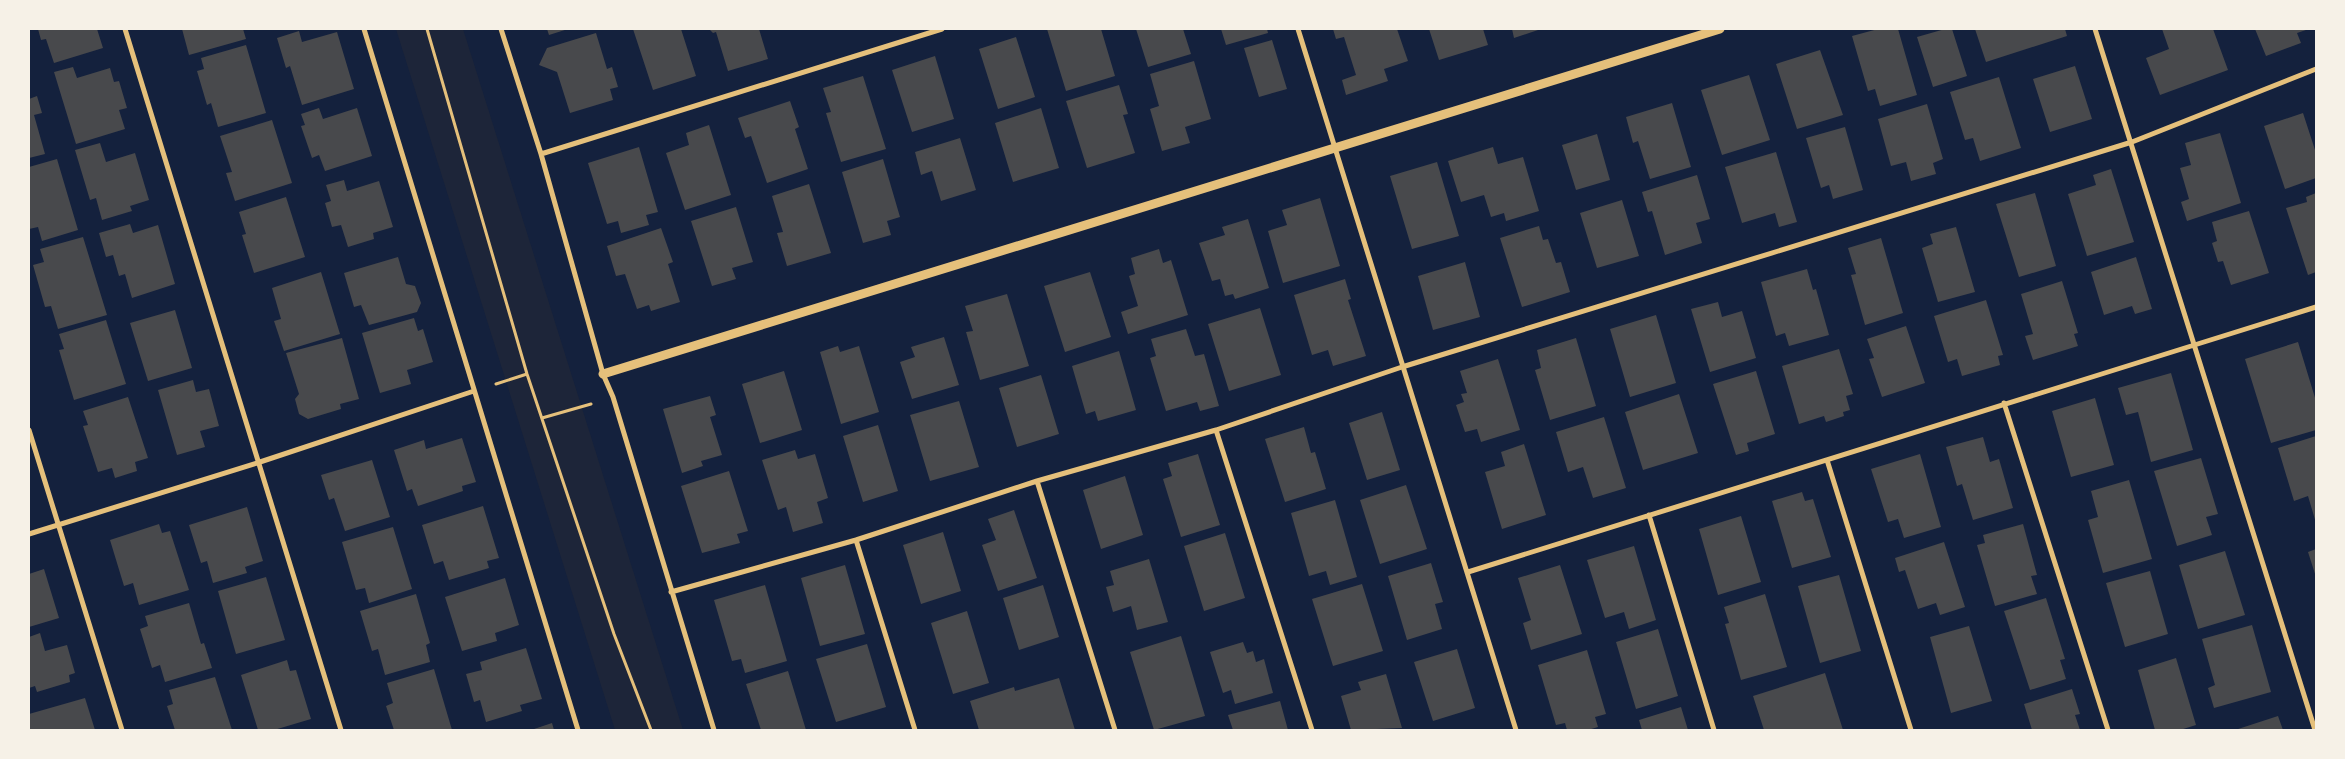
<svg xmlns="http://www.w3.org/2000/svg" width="2345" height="759" font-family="'Public Sans',sans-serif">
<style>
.green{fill:#1d2539}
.building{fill:#48494c}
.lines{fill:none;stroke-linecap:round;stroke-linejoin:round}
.path{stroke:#e5c07b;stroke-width:3}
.minor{stroke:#e5c07b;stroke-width:5}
.tertiary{stroke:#e5c07b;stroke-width:9}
</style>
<rect width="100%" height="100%" fill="#14213d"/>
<path class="green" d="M396,29h67l220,701h-68z"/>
<path class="building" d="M38,29h59l6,19 -49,15 -8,-24 -5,1z
M182,29h61l3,10 -57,16z
M547,29h21l-19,6z
M633,29h48l15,47 -43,14z
M709,29h50l9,30 -40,12 -12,-39 -3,1z
M1047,29h54l14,47 -49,15z
M1136,29h47l8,25 -43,13z
M1221,29h46l1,4 -42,12z
M1333,29h64l11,32 -24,8 4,12 -42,14 -4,-15 14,-5 -12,-38 -8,2z
M1429,29h54l5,16 -49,15z
M1512,29h29l-27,9z
M1878,29h20l19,66 -37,11 -5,-17 -7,2 -16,-55z
M1945,29h7l15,47 -34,11 -16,-50z
M1975,29h90l2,7 -81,26z
M2162,29h51l15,41 -68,25 -14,-37 23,-9z
M2255,29h54l-12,4 4,10 -35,13z
M299,31l3,11 35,-10 17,57 -52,16 -12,-39 -4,2 -9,-30z
M596,33l11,36 5,-2 6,20 -8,2 3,11 -43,13 -13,-41 -18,-7 8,-17z
M1016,37l19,60 -37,12 -19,-60z
M1272,40l15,49 -28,8 -15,-49z
M246,45l20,68 -48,14 -7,-24 -4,2 -10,-34 7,-2 -3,-11z
M1820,50l23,65 -46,14 -21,-65z
M935,56l19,63 -42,13 -20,-62z
M1194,61l17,58 -26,8 5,16 -28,8 -12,-42 9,-3 -9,-32z
M2075,66l17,53 -42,13 -17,-53z
M73,67l4,11 33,-10 4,14 5,-1 8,27 -8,2 6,19 -49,15 -22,-72z
M1749,75l21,65 -48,15 -21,-65z
M863,76l23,73 -45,13 -15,-49 5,-1 -8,-24z
M1999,77l22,71 -41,13 -7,-23 -8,2 -15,-48z
M1119,85l9,29 -5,1 12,38 -48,15 -21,-67z
M37,96l5,17 -8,2 11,39 -16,4v-59z
M790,101l9,26 -4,2 13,40 -41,14 -16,-47 -6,2 -7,-20z
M1672,103l19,64 -41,12 -12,-38 -5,2 -7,-26z
M1927,104l16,55 -10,4 3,11 -25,7 -5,-19 -15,4 -13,-47z
M319,108l4,11 34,-11 15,48 -47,15 -6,-16 -7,3 -11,-32 4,-1 -4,-11z
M1041,108l18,60 -46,14 -18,-59z
M2303,113l13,40v25l-31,11 -21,-63z
M272,120l20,63 -57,18 -9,-28 6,-1 -12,-36z
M709,125l22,70 -46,15 -19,-57 23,-8 -3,-12z
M1845,127l18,63 -30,9 -4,-14 -8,3 -15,-50z
M2220,133l21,70 -54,18 -6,-19 8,-3 -9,-31 11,-3 -6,-22z
M1597,134l13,46 -34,10 -14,-45z
M960,138l16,52 -35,11 -9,-30 -11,4 -6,-23z
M100,143l6,19 29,-9 14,47 -19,6 2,5 -30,9 -6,-22 -6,2 -15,-50z
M639,147l19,65 -12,3 3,10 -28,8 -3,-12 -11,3 -19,-61z
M1493,147l5,17 25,-7 16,54 -33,10 -2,-8 -13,4 -7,-22 -23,7 -13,-41z
M1776,152l21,70 -18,5 -4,-14 -33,10 -17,-56z
M57,159l21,71 -36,11 -4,-14 -9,2v-62z
M883,159l17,58 -13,4 4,14 -28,8 -21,-71z
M1437,162l22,74 -47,13 -22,-73z
M2111,169l23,73 -47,14 -19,-62 28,-9 -3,-10z
M1697,175l13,44 -14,4 6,20 -37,12 -13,-44 -4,1 -6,-20z
M344,180l3,11 32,-10 14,46 -20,6 1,6 -26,8 -7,-22 -9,2 -7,-24 6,-2 -5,-16z
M809,184l22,69 -44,13 -10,-33 6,-1 -11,-36z
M2035,193l21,73 -37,11 -23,-73z
M2316,193v79l-8,3 -22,-67 21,-6 -1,-5z
M286,197l19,60 -51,16 -12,-38 4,-1 -7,-22z
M1320,198l20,68 -57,17 -15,-52 19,-6 -5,-15z
M1622,200l17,56 -42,12 -17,-55z
M736,207l17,55 -21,6 4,11 -24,7 -21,-65z
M2249,211l20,62 -38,12 -8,-24 -5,1 -6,-19 5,-2 -5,-19z
M1248,219l21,69 -34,11 -2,-5 -8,2 -5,-17 -8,2 -13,-38 26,-8 -3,-8z
M130,224l3,9 25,-8 17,59 -43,14 -7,-24 -6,2 -6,-21 -7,2 -7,-24z
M1539,226l4,14 5,-1 8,24 5,-1 9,30 -48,15 -22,-69z
M1956,227l19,65 -37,10 -16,-54 11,-4 -3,-10z
M661,228l12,34 -5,2 12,38 -29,9 -2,-6 -12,4 -12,-35 -9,2 -9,-30z
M83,237l24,78 -49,14 -7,-23 -6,1 -12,-42 11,-3 -4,-13z
M1881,238l22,75 -38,12 -14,-50 5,-1 -8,-26z
M1159,249l4,14 8,-3 17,55 -60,19 -7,-22 17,-6 -9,-30 6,-2 -4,-16z
M398,257l8,27 9,2 6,17 -4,9 -48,13 -8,-20 -7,2 -10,-34z
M2136,257l16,52 -17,5 -3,-8 -28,9 -13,-43z
M1465,262l15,55 -47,13 -15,-54z
M1807,269l6,21 3,-1 13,46 -40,11 -4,-13 -9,3 -15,-54z
M321,272l19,62 -56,17 -10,-30 7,-2 -9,-31z
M1090,272l21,65 -46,15 -21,-66z
M1345,279l6,20 -3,1 18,56 -33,10 -5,-16 -16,5 -18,-60z
M2062,281l16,52 -4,1 4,12 -45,14 -8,-24 8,-2 -12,-40z
M1007,294l22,72 -49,14 -14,-48 7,-1 -8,-25z
M1986,300l17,55 -5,1 2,9 -38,11 -5,-17 -9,3 -14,-46z
M1718,302l4,15 20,-6 14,47 -46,14 -19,-63z
M1260,308l21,67 -52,16 -21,-67z
M175,310l17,58 -44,13 -18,-58z
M1656,315l20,68 -46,14 -20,-68z
M414,318l4,13 5,-2 10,33 -26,8 4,14 -31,9 -18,-60z
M106,320l20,64 -52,16 -15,-50 5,-1 -5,-15z
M1906,326l19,57 -43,14 -13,-38 5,-1 -7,-19z
M1186,329l9,27 9,-2 15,52 -19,5 -3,-9 -31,9 -16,-53 6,-2 -5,-17z
M944,337l15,48 -47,14 -12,-37 15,-5 -4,-10z
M342,338l17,61 -19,5 1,5 -33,10 -9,-5 -4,-15 4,-5 -13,-41z
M1576,338l20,68 -46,14 -15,-50 6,-2 -4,-18z
M2298,342l18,59v29l-45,13 -26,-84z
M838,346l2,6 19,-6 20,66 -38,12 -21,-72z
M1839,349l14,45 -7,2 4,14 -7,2 1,4 -18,6 -2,-6 -25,8 -17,-58z
M1119,351l17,59 -38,11 -3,-10 -9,3 -14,-48z
M1498,359l22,71 -39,12 -4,-13 -12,3 -9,-27 8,-3 -3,-8 6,-1 -7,-22z
M784,371l18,59 -42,13 -18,-59z
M1756,371l19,63 -28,9 2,8 -13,4 -23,-71z
M2171,373l22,77 -42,12 -13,-50 -12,3 -8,-27z
M1041,375l18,59 -42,13 -18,-59z
M193,380l3,12 13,-3 10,37 -19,5 5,16 -28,8 -19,-65z
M1679,394l19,59 -55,17 -18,-58z
M710,396l6,19 -6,2 12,38 -21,6 2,5 -21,7 -19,-64z
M128,397l20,61 -13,4 2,9 -22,7 -3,-10 -14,4 -15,-46 5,-1 -5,-14z
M2095,398l19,67 -43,12 -19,-66z
M959,401l20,66 -49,14 -20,-66z
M1382,412l18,58 -33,10 -18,-57z
M1604,417l22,71 -33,10 -10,-31 -15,5 -12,-40z
M878,425l20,66 -35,11 -20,-66z
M1304,427l7,26 4,-1 11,37 -41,13 -20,-63z
M2316,436v87l-8,-27 -14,5 -16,-53z
M1983,437l7,25 9,-3 14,49 -40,12 -11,-36 -5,2 -11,-39z
M462,438l14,44 -14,4 1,5 -45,15 -6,-17 -5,2 -13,-41 30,-10 2,9z
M1524,444l22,71 -44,14 -17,-57 20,-6 -4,-14z
M795,450l3,9 17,-5 13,44 -11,4 6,21 -30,9 -7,-25 -8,3 -16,-50z
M1198,454l22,71 -39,12 -18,-58 9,-3 -4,-13z
M1920,454l21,73 -37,11 -6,-19 -10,3 -17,-53z
M2201,458l17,56 -12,3 6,18 -35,11 -23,-75z
M372,460l18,57 -45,14 -11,-33 -5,2 -8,-25z
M729,471l19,60 -11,3 3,9 -38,10 -21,-67z
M1125,476l18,59 -42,14 -18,-59z
M2129,480l23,79 -49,14 -15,-53 10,-3 -7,-26z
M1406,485l21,64 -47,15 -20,-64z
M1802,492l3,9 8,-2 18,58 -39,11 -20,-67z
M1335,500l22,77 -27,8 -4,-14 -17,5 -18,-63z
M483,506l16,52 -12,3 2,7 -40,12 -6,-19 -9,3 -12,-39z
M247,507l16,54 -18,6 2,6 -34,10 -6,-22 -6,2 -12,-38z
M1014,510l23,68 -39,13 -16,-46 14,-5 -8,-21z
M1741,516l20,66 -43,13 -19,-66z
M159,524l3,9 8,-2 19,59 -50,15 -6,-22 -9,3 -14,-46z
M2023,524l14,51 -6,1 6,18 -42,12 -18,-61 8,-2 -2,-8z
M393,527l19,62 -43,14 -4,-15 -9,2 -14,-48z
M943,532l18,59 -40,13 -18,-59z
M1225,533l20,65 -41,13 -20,-65z
M1944,542l21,65 -25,8 -4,-12 -18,6 -13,-39 -6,2 -4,-14z
M1634,546l22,74 -27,9 -5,-17 -19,6 -18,-58z
M2316,549v28l-8,-25z
M2225,551l20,64 -47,14 -19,-64z
M1149,559l19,63 -31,8 -6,-24 -18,6 -7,-25 8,-2 -4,-14z
M1431,563l12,39 -8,2 7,25 -35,11 -19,-64z
M845,565l20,69 -45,12 -19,-68z
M1560,565l22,69 -51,16 -8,-27 8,-3 -13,-42z
M44,569l15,49 -30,9v-53z
M2150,571l18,63 -43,13 -19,-64z
M1839,575l22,76 -41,12 -22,-77z
M266,577l19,63 -49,14 -18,-63z
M505,578l14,47 -24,8 2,8 -35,10 -17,-54z
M1362,584l21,67 -50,15 -21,-67z
M765,585l22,76 -42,12 -4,-14 -9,2 -18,-61z
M1043,585l16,52 -40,13 -16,-52z
M416,594l14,49 -4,2 4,17 -45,13 -7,-26 -6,2 -12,-40z
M1765,594l22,73 -46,13 -16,-56 4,-1 -5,-16z
M2046,598l19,61 -5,1 6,19 -36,11 -26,-79z
M189,603l12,41 3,-1 8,25 -47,14 -5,-17 -8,3 -12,-39 8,-3 -3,-10z
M967,611l22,72 -36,11 -22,-71z
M2252,625l19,67 -57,16 -6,-20 7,-3 -13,-46z
M1969,626l23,75 -41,12 -21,-76z
M1658,629l20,67 -42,13 -20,-67z
M40,633l5,18 22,-6 8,28 -6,2 1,7 -33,10 -2,-6 -6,2v-51z
M1181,636l24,80 -51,14 -24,-78z
M1243,642l4,11 6,-2 3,11 8,-3 9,34 -38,11 -4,-14 -8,3 -13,-41z
M867,644l19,63 -50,15 -20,-63z
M526,648l16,51 -22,6 2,6 -36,11 -6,-22 -6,2 -8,-28 16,-4 -2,-8z
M1457,649l18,59 -42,13 -19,-59z
M1587,650l19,64 -11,3 3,10 -10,3h-21l-2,-7 -9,2 -18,-60z
M2176,658l20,67 -16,5h-25l-17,-60z
M287,660l3,11 6,-1 15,49 -37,11h-16l-17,-55z
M434,669l18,61h-58l-8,-24 7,-3 -6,-20z
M788,671l18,59h-45l-15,-46z
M1825,673l18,57h-79l-11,-34z
M1386,674l16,54 -51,2 -10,-34 20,-6 -3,-8z
M215,677l17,53h-57l-8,-24 6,-2 -4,-14z
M1059,678l16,52h-96l-9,-29 44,-14 1,4z
M2072,689l8,25 -5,1 5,15h-48l-8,-26z
M85,698l10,32h-66v-16z
M1280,701l8,29h-55l-5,-15z
M1681,707l7,23h-46l-3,-10z
M2278,716l5,14h-48z
M552,723l2,7h-23z"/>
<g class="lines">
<path class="path" d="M427,29l100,345 87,260 37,96
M496,384l31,-10
M542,418l49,-14"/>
<path class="minor" d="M125,29l216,701
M364,29l214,701
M501,29l40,125 62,220 10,23 101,333
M1298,29l218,701
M2095,29l220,701
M541,154l401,-125
M2004,403l104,327
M29,430l93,300
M1216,430l96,300
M1827,460l84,270
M1037,481l78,249
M1649,515l65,215
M29,534l228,-71 217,-72
M856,540l59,190
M1468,572l848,-265
M671,592l185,-52 181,-59 179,-51 186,-63 730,-225 184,-73"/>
<path class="tertiary" d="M603,374l1117,-345"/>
</g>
<rect width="2345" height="759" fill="none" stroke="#f6f1e7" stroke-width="60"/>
</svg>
